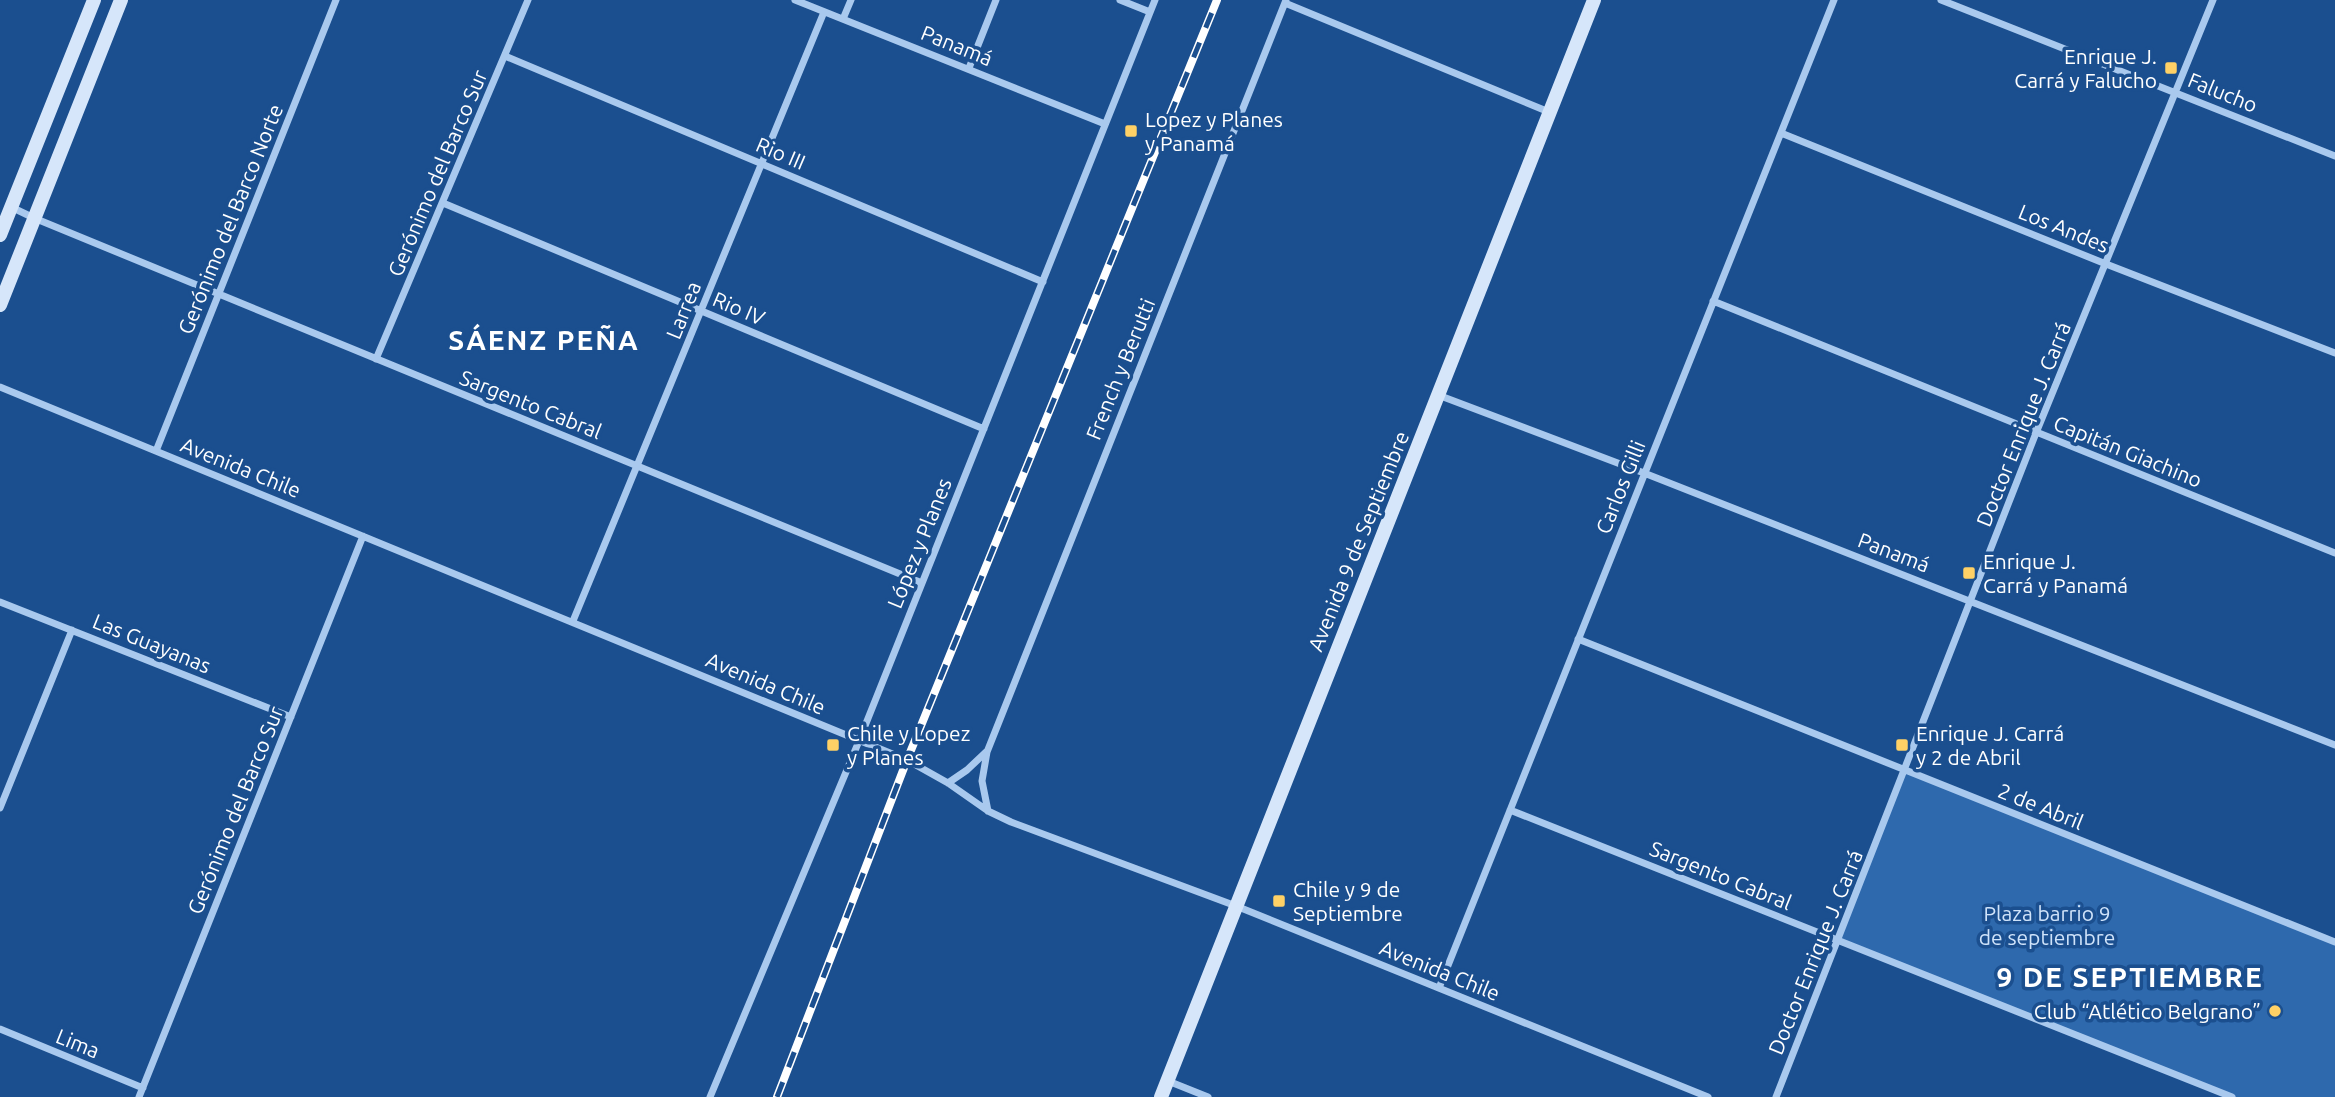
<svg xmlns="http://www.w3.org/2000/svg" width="2335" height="1097" font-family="Ubuntu,sans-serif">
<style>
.green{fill:#2e69ad}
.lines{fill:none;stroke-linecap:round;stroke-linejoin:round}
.street{stroke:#a9c9ee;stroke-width:7}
.secondary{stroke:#d6e6fa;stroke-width:14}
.rail-casing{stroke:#fff;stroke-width:8}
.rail{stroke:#1b4f8f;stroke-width:5;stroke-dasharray:16;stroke-linecap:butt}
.poi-dot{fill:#ffd166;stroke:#1b4f8f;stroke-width:2.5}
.labels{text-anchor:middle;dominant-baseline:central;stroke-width:7;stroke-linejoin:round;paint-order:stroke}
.street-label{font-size:21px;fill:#fff;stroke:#1b4f8f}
.poi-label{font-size:21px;fill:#fff;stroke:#1b4f8f;text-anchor:start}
.park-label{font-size:21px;fill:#cfe3fa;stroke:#1b4f8f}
.district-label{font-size:28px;font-weight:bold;letter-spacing:2px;fill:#fff;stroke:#1b4f8f}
</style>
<rect width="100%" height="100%" fill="#1b4f8f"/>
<path class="green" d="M1905,771l430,171v155h-103l-394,-157z"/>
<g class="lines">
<path class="street" d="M795,0l310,124
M1120,0l30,12
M1941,0l394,156
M1285,3l264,109
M843,19l8,-19
M505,56l538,226
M969,68l27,-68
M1781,133l325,131 229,89
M443,203l541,226
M11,207l23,11 888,365
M1713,301l622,252
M376,359l152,-359
M0,387l907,373 41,23 40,28 23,11 225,84 472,191
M1438,395l206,78 691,272
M156,451l180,-451
M0,602l291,115
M573,621l251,-609
M1578,639l757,303
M948,783l19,-13 19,-18
M0,808l72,-178
M1510,810l722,287
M988,811l-6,-30 5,-29 299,-752
M1439,988l395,-988
M0,1029l143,59
M1168,1081l40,16
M139,1097l224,-561
M710,1097l149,-356 296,-741
M1776,1097l260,-664 177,-433"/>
<path class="secondary" d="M0,235l94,-235
M0,305l121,-305
M1161,1097l433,-1097"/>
<g class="rail-casing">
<path id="rail" d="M777,1097l130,-337 310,-760"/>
</g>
<use href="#rail" class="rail"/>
</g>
<g class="poi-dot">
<rect x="2164" y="61" width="14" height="14" rx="3.5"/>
<rect x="1124" y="124" width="14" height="14" rx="3.5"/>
<rect x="1962" y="566" width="14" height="14" rx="3.5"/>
<rect x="826" y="738" width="14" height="14" rx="3.5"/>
<rect x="1895" y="738" width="14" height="14" rx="3.5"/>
<rect x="1272" y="894" width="14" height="14" rx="3.5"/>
<circle cx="2275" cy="1011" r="7"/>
</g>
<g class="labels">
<g class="street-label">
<text transform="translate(957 45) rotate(22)">Panamá</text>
<text transform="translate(2223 92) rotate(22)">Falucho</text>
<text transform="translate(781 153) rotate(23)">Rio III</text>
<text transform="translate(437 173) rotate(-67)">Gerónimo del Barco Sur</text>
<text transform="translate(230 219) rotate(-68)">Gerónimo del Barco Norte</text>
<text transform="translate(2064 228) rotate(22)">Los Andes</text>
<text transform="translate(739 308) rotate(23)">Rio IV</text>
<text transform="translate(683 310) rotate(-68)">Larrea</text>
<text transform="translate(1120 369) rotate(-68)">French y Berutti</text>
<text transform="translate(531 404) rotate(22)">Sargento Cabral</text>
<text transform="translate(2023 424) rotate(-68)">Doctor Enrique J. Carrá</text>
<text transform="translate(2128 451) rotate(22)">Capitán Giachino</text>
<text transform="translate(241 467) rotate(22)">Avenida Chile</text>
<text transform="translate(1620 487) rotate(-68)">Carlos Gilli</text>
<text transform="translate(1358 541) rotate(-68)">Avenida 9 de Septiembre</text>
<text transform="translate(919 543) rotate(-68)">López y Planes</text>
<text transform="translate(1894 552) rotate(21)">Panamá</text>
<text transform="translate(152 643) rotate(22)">Las Guayanas</text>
<text transform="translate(766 683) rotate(23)">Avenida Chile</text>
<text transform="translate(2041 806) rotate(22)">2 de Abril</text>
<text transform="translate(235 810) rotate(-68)">Gerónimo del Barco Sur</text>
<text transform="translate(1721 875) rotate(22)">Sargento Cabral</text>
<text transform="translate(1815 952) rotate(-68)">Doctor Enrique J. Carrá</text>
<text transform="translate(1440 970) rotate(22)">Avenida Chile</text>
<text transform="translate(78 1043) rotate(22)">Lima</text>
</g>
<g class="poi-label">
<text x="2157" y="56" text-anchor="end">Enrique J.<tspan x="2157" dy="24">Carrá y Falucho</tspan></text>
<text x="1145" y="119">Lopez y Planes<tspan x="1145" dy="24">y Panamá</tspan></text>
<text x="1983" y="561">Enrique J.<tspan x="1983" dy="24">Carrá y Panamá</tspan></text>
<text x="847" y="733">Chile y Lopez<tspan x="847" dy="24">y Planes</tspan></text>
<text x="1916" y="733">Enrique J. Carrá<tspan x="1916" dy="24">y 2 de Abril</tspan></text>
<text x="1293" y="889">Chile y 9 de<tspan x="1293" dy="24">Septiembre</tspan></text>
<text x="2261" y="1011" text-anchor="end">Club “Atlético Belgrano”</text>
</g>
<g class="park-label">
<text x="2047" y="913">Plaza barrio 9<tspan x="2047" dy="24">de septiembre</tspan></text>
</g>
<g class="district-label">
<text x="544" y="339">SÁENZ PEÑA</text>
<text x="2130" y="976">9 DE SEPTIEMBRE</text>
</g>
</g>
</svg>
